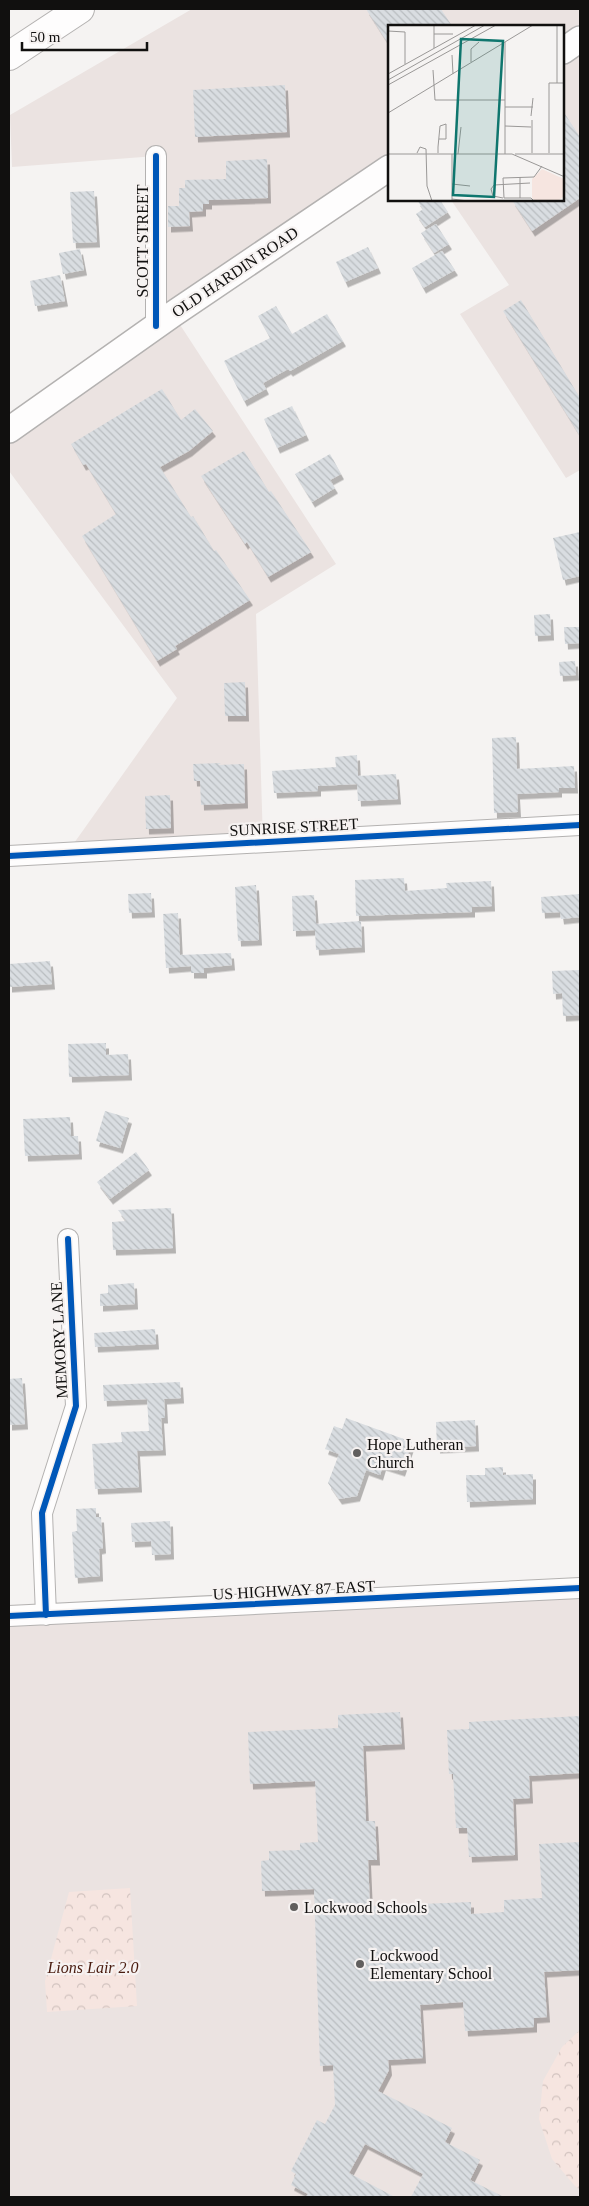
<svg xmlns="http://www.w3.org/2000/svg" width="589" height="2206" font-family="Georgia,serif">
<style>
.built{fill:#ebe3e1}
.park{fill:url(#park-crowns)}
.building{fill:url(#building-back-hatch);filter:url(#shadow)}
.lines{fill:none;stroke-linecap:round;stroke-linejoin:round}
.minor-casing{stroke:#b4b2b1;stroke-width:22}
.major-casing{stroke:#b4b2b1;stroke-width:28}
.highway-casing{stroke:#b4b2b1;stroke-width:30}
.minor{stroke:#fefdfd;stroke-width:20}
.major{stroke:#fefdfd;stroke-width:25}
.highway{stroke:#fefdfd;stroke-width:28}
.cycleway-casing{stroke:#f6f2f1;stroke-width:9}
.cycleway{stroke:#0057b8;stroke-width:6}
.poi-dot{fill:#615f5e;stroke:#f6f2f1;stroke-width:2}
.labels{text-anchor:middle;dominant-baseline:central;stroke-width:4.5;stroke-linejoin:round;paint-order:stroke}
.street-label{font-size:16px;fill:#11100f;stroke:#f6f2f1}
.poi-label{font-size:16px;fill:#11100f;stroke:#f6f2f1;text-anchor:start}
.park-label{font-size:16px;font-style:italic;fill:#491b0e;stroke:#f6f2f1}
.inset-road{fill:none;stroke:#9a9897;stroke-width:1}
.view{fill:#0f766e;fill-opacity:0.15;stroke:#0f766e;stroke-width:2.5}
.inset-edge{fill:none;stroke:#11100f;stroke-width:2.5}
</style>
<defs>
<pattern id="park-crowns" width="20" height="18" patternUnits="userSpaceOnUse" patternTransform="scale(1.25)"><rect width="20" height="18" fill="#f6e5e0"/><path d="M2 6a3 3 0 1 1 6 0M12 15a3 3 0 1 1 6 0" fill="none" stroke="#d2c3bf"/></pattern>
<pattern id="building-back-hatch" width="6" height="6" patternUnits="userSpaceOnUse" patternTransform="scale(1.25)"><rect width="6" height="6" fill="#d9dde1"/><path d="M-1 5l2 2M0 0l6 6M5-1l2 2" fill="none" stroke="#b9bdc0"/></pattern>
<filter id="shadow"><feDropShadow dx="3" dy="5.5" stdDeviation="0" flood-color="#0004"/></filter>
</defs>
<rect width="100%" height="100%" fill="#f5f3f2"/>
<path class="built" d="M192,9h388v461l-14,8 -106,-164 49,-29 -58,-85h112v-174h-174v142l-216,146 163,250 -80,50 7,228 -196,11 110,-155 -168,-227v-41l147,-104v-170l-144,11 -2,-52z
M580,1588v609h-571v-581z"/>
<path class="park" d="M130,1888l7,118 -90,6 -2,-31 24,-89z
M580,2030v160l-5,-4 -23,-27 -13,-40 4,-38 19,-34z"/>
<path class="building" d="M366,9h75l11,17h-63v19z
M285,85l2,47 -92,5 -2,-47z
M563,111l17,26v61l-48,33 -20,-31h51z
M267,159l1,39 -59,2v4h-6v7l-14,1 1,14 -22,1v-21h11v-18h6v-8l41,-1v-18z
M94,191l3,51 -24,1 -3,-51z
M417,200h23l8,12 -23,15 -9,-13 7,-5z
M436,224l13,20 -15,9 -13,-20z
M368,247l10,21 -33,14 -9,-20z
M80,249l4,21 -21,4 -4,-21z
M442,251l13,19 -32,18 -11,-20z
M60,275l5,26 -30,5 -5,-25z
M521,300l59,98v38l-77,-125z
M276,306l16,28 35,-20 16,27 -53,30 -2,-2 -25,14 3,6 -22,12 -20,-40 46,-23 -12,-22z
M162,389l19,31 14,-11 18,22 -24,20 -29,16 31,50 2,-1 21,35 2,-1 34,50 -75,46 2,3 -20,12 -75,-125 34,-22 -30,-50 -3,1 -12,-21z
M292,406l14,29 -29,13 -13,-29z
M244,451l25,41 2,-1 40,61 -43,25 -21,-35 -2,2 -44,-68z
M330,454l11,20 -11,6 5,8 -23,14 -17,-28z
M580,532v44l-17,4 -10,-42z
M550,614l1,21 -16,1 -1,-21z
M564,627h16v16l-15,1z
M575,661l1,14 -16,1 -1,-14z
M245,682l1,34h-21l-1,-33z
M516,737l1,32 57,-3 1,22h-16v4l-42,2 1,18 -24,1 -2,-75z
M357,755l1,21 38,-2 2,25 -40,2 -1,-17 -39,2v5l-44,2 -2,-22 64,-4 -1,-10z
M221,763l-3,2 26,-1 1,39 -44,2 -1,-24h-6l-1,-17z
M170,795l1,33 -25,1 -1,-33z
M404,878l1,13 42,-3 -1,-5 45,-2 1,25 -20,1v5l-116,4 -1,-36z
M256,885l3,55 -21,1 -3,-54z
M151,893l1,19 -23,1 -1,-19z
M580,894v23l-19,2 -1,-7 -18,1 -1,-16z
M314,895l2,29 45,-3 1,26 -46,3 -1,-20 -22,1 -1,-35z
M178,913l2,42 51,-2 1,12 -28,3v5h-13v-7l-25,2 -3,-54z
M50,961l2,23 -43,3v-23z
M580,970v45l-17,1 -1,-23 -9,1 -1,-23z
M106,1043v12l22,-1 1,21 -60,2 -1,-33z
M105,1111l24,7 -9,30 -24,-7z
M70,1117l1,19h7l1,18 -54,2 -2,-37z
M136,1152l13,18 -39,29 -13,-17z
M171,1208l2,40 -60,2 -1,-28 14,-1 -8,-11z
M134,1283l1,21 -35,2v-12l8,-1v-8z
M155,1329l1,15 -61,3 -1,-14z
M22,1378l3,46 -16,1v-46z
M180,1382l1,16 -17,1 1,19h-4l2,32 -26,1 2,36 -44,2 -3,-45 30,-2 -1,-10 28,-1 -2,-32 -43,2 -1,-16z
M346,1418l66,24 -10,29 -19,-6 -3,10 -14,-5 -9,26 -18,3 -11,-16 11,-29 -14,-5 9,-23 8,3z
M475,1420l1,26 -39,2 -1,-26z
M503,1467v8l30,-1v25l-66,3 -1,-27h19v-7z
M96,1508v9h5l2,31 -4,1 1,27 -25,2 -3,-46 5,-1 -1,-22z
M170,1521l1,33 -19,1 -1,-14 -19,1 -1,-19z
M400,1712l2,32 -39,2 3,75h9l2,39h-9l2,46 101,-4v12l33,-2v-12l38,-2 -3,-54 41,-2v128l-36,2 3,45 -13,1v9l-69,4 -2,-29 -43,3 3,53 -35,2 1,10 -11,21 74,37 -7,14 35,18 -10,20 34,17h-93l12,-23 -58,-30 -16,29 46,24h-89l2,-3 -17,-9 5,-11 -5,-3 26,-51 8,4 10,-19 -2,-40 -13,1 -6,-177 -52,2 -1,-30 8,-1v-9l31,-1v-7l18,-1 -3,-61 -65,3 -2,-52 90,-4v-13z
M580,1716v57l-51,3 1,22 -17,1 2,56 -46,2 -2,-29h-11l-3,-54h-4l-2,-44 22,-1v-7z"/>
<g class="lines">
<g class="minor-casing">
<path id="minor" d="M156,156v170
M9,856l571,-31
M46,1615l-4,-102 34,-107 -8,-167
M9,1616l571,-28"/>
</g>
<g class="major-casing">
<path id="major" d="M563,51l17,-12
M9,430l164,-116 216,-146"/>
</g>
<g class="highway-casing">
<path id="highway" d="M9,56l71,-47"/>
</g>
<use href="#minor" class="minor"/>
<use href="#major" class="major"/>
<use href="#highway" class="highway"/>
<g class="cycleway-casing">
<path id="cycleway" d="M156,156v170
M9,856l571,-31
M46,1615l-4,-102 34,-107 -8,-167
M9,1616l571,-28"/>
</g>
<use href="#cycleway" class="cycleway"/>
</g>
<g class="poi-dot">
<circle cx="357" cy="1453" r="5"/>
<circle cx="294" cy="1907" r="5"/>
<circle cx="360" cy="1964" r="5"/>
</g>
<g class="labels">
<g class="street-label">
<text transform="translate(142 241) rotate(-90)">SCOTT STREET</text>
<text transform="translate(235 272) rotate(-34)">OLD HARDIN ROAD</text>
<text transform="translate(294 827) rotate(-3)">SUNRISE STREET</text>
<text transform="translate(59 1340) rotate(-93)">MEMORY LANE</text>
<text transform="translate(294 1590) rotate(-3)">US HIGHWAY 87 EAST</text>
</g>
<g class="poi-label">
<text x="367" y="1444">Hope Lutheran<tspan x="367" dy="18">Church</tspan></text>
<text x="304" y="1907">Lockwood Schools</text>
<text x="370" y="1955">Lockwood<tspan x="370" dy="18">Elementary School</tspan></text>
</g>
<g class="park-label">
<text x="93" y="1967">Lions Lair 2.0</text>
</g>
</g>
<g transform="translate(388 25)">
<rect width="176" height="176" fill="#f5f3f2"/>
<path d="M154,144l22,10v17l-6,5h-23l-3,-3v-19z" fill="#f6e5e0"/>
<path class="inset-road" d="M46,0v23M169,0v58M0,6l17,1v32M46,9h19M117,17v112M64,30l1,19M83,37v-13l8,-7M45,45l2,30h70M0,49l88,-49M0,55l97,-55M0,60l108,-60M117,82h28M0,88l145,-88M143,91l2,-18M117,101l26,1M29,128l3,-6 6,2 1,37 5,15M50,128v-6l2,-21 6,-2v15h-7M144,128v-33M161,128v-70h16M0,129h124l53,23M64,129v47M70,129l3,-27M127,129h50M132,152v21M64,159l18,2M115,173l-10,-2 -2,-7 3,-4 36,-2M64,174l16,2M146,176l-3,-3h-27l-1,-20 31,-1 8,-11"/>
<path class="view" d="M73,14l42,2 -9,156 -41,-2z"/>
<rect width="176" height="176" class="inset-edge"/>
</g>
<rect width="589" height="2206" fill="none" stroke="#11100f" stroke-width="20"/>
<path d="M22 42v8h125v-8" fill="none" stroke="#11100f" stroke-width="2.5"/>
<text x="30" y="42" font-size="15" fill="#11100f" stroke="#f6f2f1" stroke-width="4" paint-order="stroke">50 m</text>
</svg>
